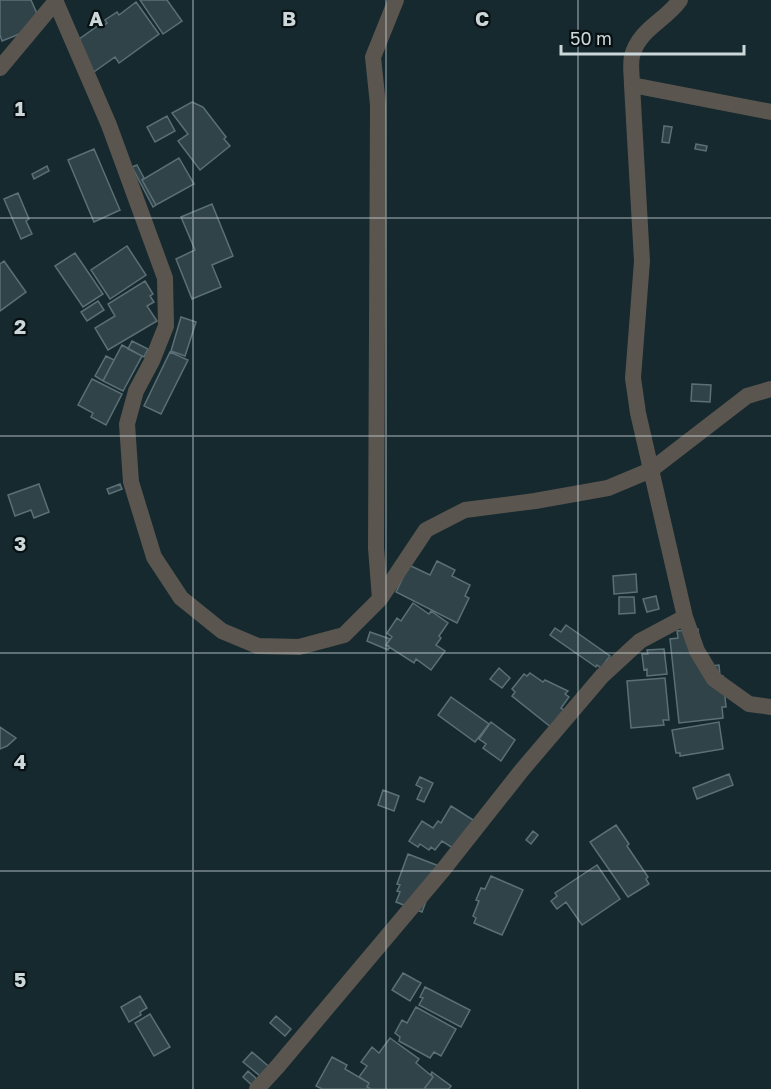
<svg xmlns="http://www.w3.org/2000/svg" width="771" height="1089" font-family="'Golos Text',sans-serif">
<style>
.building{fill:#304349;stroke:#5b7076;stroke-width:1.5}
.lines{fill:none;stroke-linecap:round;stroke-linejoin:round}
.minor{stroke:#5a554f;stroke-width:16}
.grid{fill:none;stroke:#ccd7da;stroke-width:1.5;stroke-opacity:0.55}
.grid-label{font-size:20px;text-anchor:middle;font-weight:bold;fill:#ccd7da;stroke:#081013;stroke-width:4.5;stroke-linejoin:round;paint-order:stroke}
</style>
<rect width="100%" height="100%" fill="#16292e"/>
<path class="building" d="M0,0h31l11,25 -40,16 -2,-6z
M140,0h27l15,21 -19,13z
M136,2l23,32 -40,29 -4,-6 -24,17 -16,-32 24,-17 2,2 6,-4 -2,-3 12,-8 2,3z
M192,102l11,5 23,30 -2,2 6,7 -30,24 -22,-29 10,-7 -16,-21z
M167,116l8,15 -20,11 -8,-15z
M664,126l8,1 -3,16 -7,-1z
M696,144l11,2 -1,5 -11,-2z
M94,149l26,61 -26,12 -26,-62z
M179,158l15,26 -38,21 -14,-25z
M137,165l7,13 -2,2 14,25 -3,2 -21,-40z
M47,166l2,5 -15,8 -2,-5z
M18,193l11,26 -3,2 6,13 -11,5 -17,-40z
M212,204l21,52 -21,9 9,22 -29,12 -16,-40 19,-9 -14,-33z
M127,246l19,29 -36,24 -19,-29z
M75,253l28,41 -20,13 -28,-41z
M4,261l22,31 -26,19v-47z
M145,281l8,13 -3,2 4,6 -7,4 10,15 -49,29 -13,-22 20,-12 -7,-12z
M98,301l6,9 -17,11 -6,-9z
M181,317l15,5 -11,34 -14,-5z
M132,341l16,8 -4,8 -16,-8z
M122,345l20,11 -19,35 -20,-10z
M170,352l18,8 -27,54 -17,-8z
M106,356l8,4 -11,21 -8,-5z
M92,379l30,15 -16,31 -15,-8 2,-4 -15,-8z
M692,384l19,1 -1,17 -19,-1z
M39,484l10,28 -15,6 -3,-8 -16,6 -7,-21z
M120,484l2,5 -13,5 -2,-5z
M437,561l18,9 -3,6 18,9 -5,11 4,2 -12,25 -61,-31 13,-27 21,10z
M636,574l1,18 -23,2 -1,-18z
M656,596l3,13 -12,3 -4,-13z
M619,597h15l1,16 -16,1z
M413,603l16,11 2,-3 17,12 -9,13 2,2 -5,7 9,6 -14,19 -15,-11 -2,4 -28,-18 6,-8 -5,-4 10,-15 4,3z
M566,625l44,31 -9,12 -4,-3 -1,2 -46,-32 5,-7 6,4z
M698,629l4,38 17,-2 1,11h3l3,31h-4l1,11 -44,5 -9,-84 8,-1 -1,-7z
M370,632l20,7 -4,6 3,1 -1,4 -21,-9z
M664,649l3,25 -20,2v-7l-3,1 -2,-16h6l-1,-4z
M499,668l11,10 -8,10 -12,-9z
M530,673l13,9 2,-2 23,11 -3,3 4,3 -8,11 4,3 -13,17 -40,-32 3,-4 -3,-3 12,-15 3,2z
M665,678l4,42h-6l1,5 -33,3 -4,-47z
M451,697l38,27 -14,18 -37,-27z
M491,722l24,18 -14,21 -18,-13 3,-4 -7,-5z
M719,722l4,27 -43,7v-3h-4l-4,-23z
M0,727l16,11 -9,8 -7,3z
M729,774l4,11 -36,14 -4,-11z
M420,777l13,6 -9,19 -7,-3 5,-11 -6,-3z
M383,790l16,6 -5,15 -16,-6z
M451,806l30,19 -19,29 -20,-13 -7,9 -4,-3 -2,3 -9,-6 -2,3 -9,-6 13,-20 11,7 5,-7 3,2z
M616,825l13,19 -2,2 21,31 -2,2 3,5 -21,13 -38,-55z
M533,831l5,4 -7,9 -5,-4z
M408,854l31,12 -17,46 -26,-10 4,-10 -3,-1 3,-6 -3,-1z
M597,865l23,34 -38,26 -16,-23 -9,7 -6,-8 6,-5 -2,-3z
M491,876l32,14 -21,45 -28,-12 2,-5 -3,-2 6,-15 -3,-1 5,-12 4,1z
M403,973l18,10 -11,18 -18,-11z
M425,987l45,23 -9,17 -42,-22 4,-7 -3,-1z
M140,996l7,12 -7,4 1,3 -12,7 -8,-15z
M416,1007l40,22 -15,27 -7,-4 -4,6 -31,-17 1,-4 -5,-4 7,-13 5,3z
M150,1014l20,33 -16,9 -19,-33z
M276,1016l15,13 -6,7 -15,-13z
M390,1038l29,21 -3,4 17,14 -9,12h-53l-4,-2 2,-4 -10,-6 8,-11 -6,-4 11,-15 7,6z
M252,1052l21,18 -8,10 -22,-18z
M332,1057l15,8 -2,4 24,14 -2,4 4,2h-49l-6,-3z
M248,1071l12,11 -5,6 -12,-11z
M432,1072l19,14 -2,3h-25l9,-12 -2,-3z"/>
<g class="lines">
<path class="minor" d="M55,0l54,125 56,153 1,48 -14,35 -16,30 -9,33 4,58 23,75 27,41 41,33 36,15 41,1 45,-12 36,-36 46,-69 39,-20 70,-9 73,-13 43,-18 96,-74 24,-7
M680,0c-15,21 -41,29 -48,56 -2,9 0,20 0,29l10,176 -9,117 5,35 47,204 12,34 17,28 35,25 22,3
M0,68l56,-67
M632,85l139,27
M380,599l-4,-51 2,-443 -5,-48 23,-57
M257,1089l21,-23 165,-196 79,-100 80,-94 38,-35 45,-24"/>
</g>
<path class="grid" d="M193,0v1089M386,0v1089M578,0v1089M0,218h771M0,436h771M0,653h771M0,871h771"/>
<g class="grid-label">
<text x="96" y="26">A</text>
<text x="289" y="26">B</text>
<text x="482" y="26">C</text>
<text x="20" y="116">1</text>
<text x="20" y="334">2</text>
<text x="20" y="551">3</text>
<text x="20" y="769">4</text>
<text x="20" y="987">5</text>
</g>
<path d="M561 45v9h183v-9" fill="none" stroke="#ccd7da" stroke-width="3"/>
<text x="570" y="45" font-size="18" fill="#ccd7da" stroke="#081013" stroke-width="4.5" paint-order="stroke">50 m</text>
</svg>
